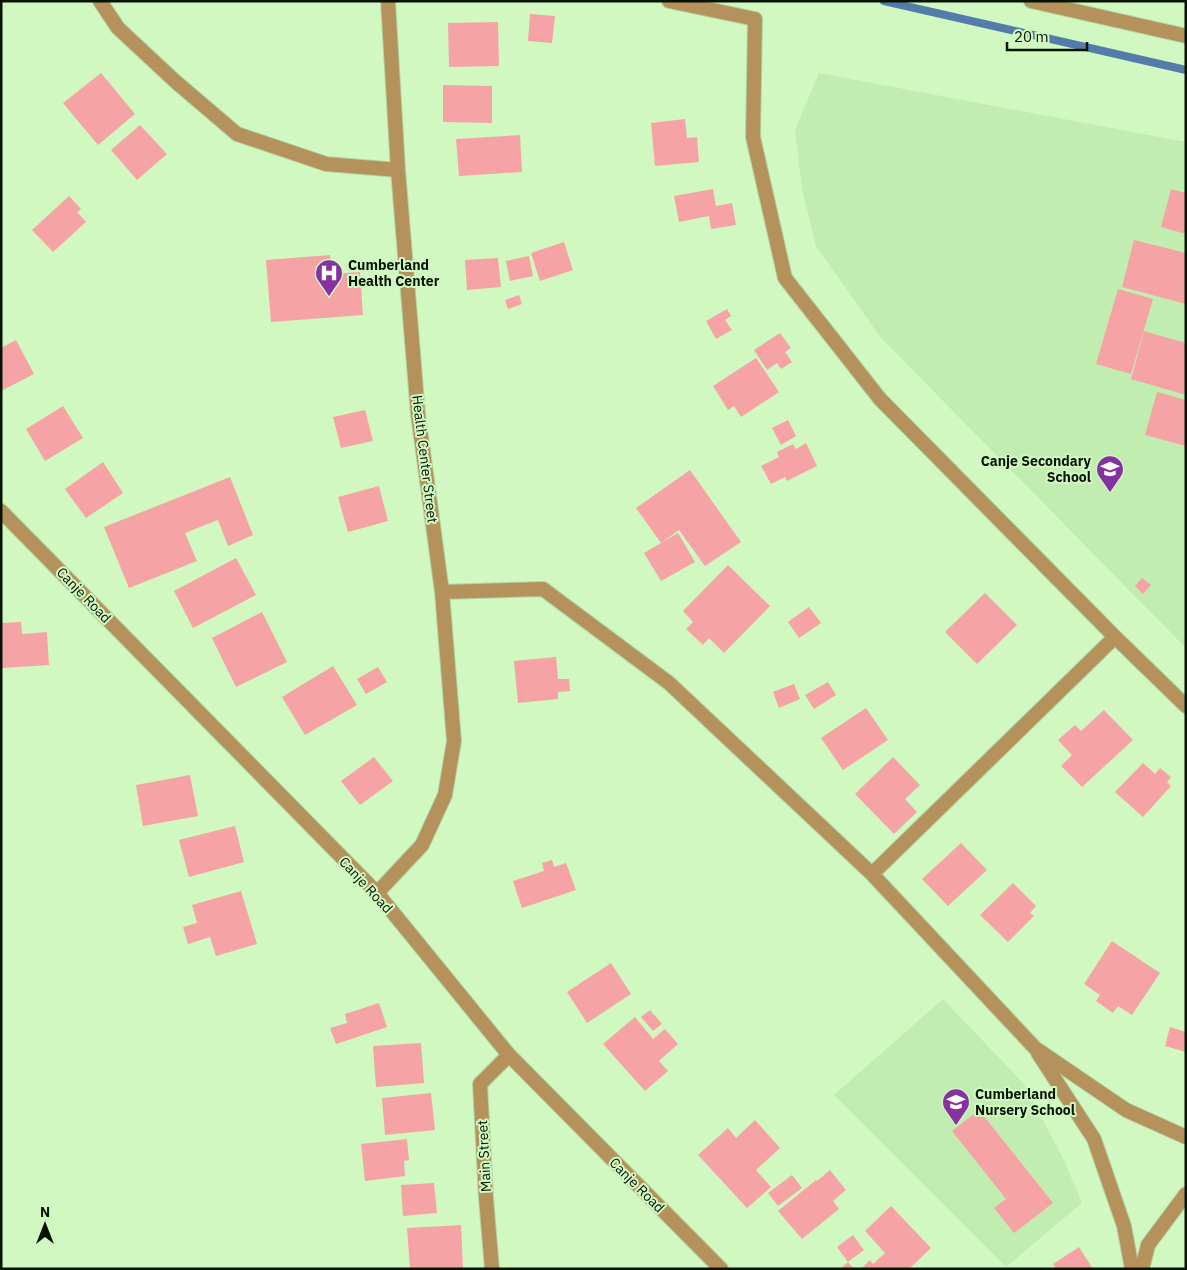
<svg xmlns="http://www.w3.org/2000/svg" width="1187" height="1270" font-family="'IBM Plex Sans',sans-serif">
<style>
.built{fill:#c1edb0}
.lines{fill:none;stroke-linecap:round;stroke-linejoin:round}
.stream{stroke:#537cab;stroke-width:8}
.building{fill:#f6a3a6}
.minor-casing{stroke:#b1d4a3;stroke-width:16}
.tertiary-casing{stroke:#b1d4a3;stroke-width:16}
.minor{stroke:#b5915c;stroke-width:14}
.tertiary{stroke:#b5915c;stroke-width:14}
.labels{text-anchor:middle;dominant-baseline:central;stroke-width:4;stroke-linejoin:round;paint-order:stroke}
.poi-label{font-size:14px;font-weight:bold;fill:#071403;stroke:#d1f8c1;text-anchor:start}
.street-label{font-size:14px;fill:#071403;stroke:#d1f8c1}
</style>
<rect width="100%" height="100%" fill="#d1f8c1"/>
<path class="built" d="M819,73l367,69v506l-305,-310 -65,-92 -14,-57 -7,-59z
M943,999l80,84 40,75 19,45 -76,64 -172,-172z"/>
<g class="lines">
<path class="stream" d="M884,1l302,69"/>
</g>
<path class="building" d="M530,14l25,2 -3,27 -24,-2z
M498,22l1,44 -50,1 -1,-44z
M101,73l34,41 -37,31 -35,-42z
M443,85l49,1v37l-49,-1z
M685,119l2,19 10,-1 2,25 -44,4 -4,-43z
M140,125l27,29 -30,26 -26,-30z
M520,135l2,37 -63,4 -3,-37z
M713,189l3,17 16,-3 4,22 -25,4 -2,-13 -30,6 -5,-26z
M1171,189l15,4v41l-25,-7z
M69,196l12,13 -4,3 9,10 -33,30 -21,-22z
M1134,240l52,13v51l-64,-17z
M564,242l9,28 -33,11 -9,-28z
M330,255l1,19 29,-2 3,43 -92,7 -5,-62z
M529,256l4,20 -23,5 -4,-20z
M498,258l3,29 -34,3 -2,-30z
M1118,289l35,10 -22,75 -35,-10z
M519,295l3,9 -14,5 -3,-9z
M727,309l4,7 -6,4 7,10 -16,9 -10,-18z
M1144,331l42,12v52l-55,-16z
M780,333l11,15 -6,4 7,10 -11,7 -4,-6 -10,7 -13,-20z
M16,340l18,34 -33,17v-43z
M756,358l23,34 -38,25 -7,-11 -6,4 -15,-24z
M1157,392l29,8v46l-41,-11z
M63,406l20,32 -38,23 -19,-32z
M365,410l8,31 -32,7 -8,-31z
M788,420l8,16 -15,9 -9,-17z
M806,443l11,23 -30,15 -2,-4 -14,7 -10,-18 18,-9 -2,-5 16,-8 3,5z
M103,462l20,31 -37,25 -21,-29z
M690,470l51,72 -36,24 -26,-36 -18,13 -25,-35z
M230,477l23,58 -25,11 -10,-26 -33,13 12,28 -68,27 -25,-61z
M379,486l9,35 -40,11 -10,-35z
M678,533l17,29 -34,19 -17,-28z
M236,558l20,37 -63,33 -19,-37z
M728,565l42,41 -46,47 -15,-15 -6,7 -17,-16 7,-7 -10,-11z
M1142,578l9,7 -8,9 -8,-8z
M985,593l32,32 -40,39 -32,-32z
M809,607l12,16 -22,15 -11,-16z
M262,612l25,50 -51,25 -24,-49z
M21,622l1,12 25,-2 2,33 -48,3v-45z
M556,657l2,22h11l1,12 -12,1v7l-40,4 -4,-42z
M333,666l24,39 -52,30 -23,-38z
M378,667l9,15 -21,12 -9,-15z
M828,682l8,13 -22,14 -9,-14z
M794,684l6,15 -21,9 -6,-16z
M866,708l22,32 -45,30 -22,-32z
M1104,710l29,30 -51,47 -21,-21 11,-11 -14,-15 17,-15 6,6z
M374,757l19,24 -33,24 -19,-24z
M893,757l27,28 -15,14 12,13 -23,22 -39,-40z
M1143,763l12,11 5,-6 11,9 -4,5 4,4 -28,31 -28,-25z
M190,775l8,41 -55,10 -7,-41z
M235,826l9,36 -55,15 -10,-37z
M961,843l26,27 -39,36 -26,-27z
M552,860l2,7 12,-4 10,27 -54,18 -9,-27 31,-10 -2,-8z
M1013,883l23,23 -6,7 4,3 -26,26 -28,-27z
M241,891l16,53 -41,12 -6,-19 -22,7 -5,-17 14,-4 -5,-18z
M1112,941l48,32 -28,42 -14,-9 -5,7 -17,-12 4,-6 -16,-11z
M611,963l20,31 -44,29 -20,-31z
M379,1003l8,24 -51,17 -6,-16 17,-5 -2,-9z
M650,1010l12,14 -9,7 -12,-14z
M635,1017l18,22 12,-10 13,15 -19,17 9,10 -23,20 -42,-47z
M1170,1027l16,5v20l-21,-6z
M421,1043l3,40 -48,4 -3,-41z
M431,1093l4,37 -50,5 -3,-37z
M979,1110l74,93 -39,30 -20,-25 12,-9 -54,-68z
M755,1120l25,28 -24,22 15,17 -24,21 -49,-53 30,-27 8,10z
M407,1139l2,21 -5,1 1,15 -40,5 -4,-37z
M830,1170l16,20 -13,11 6,8 -37,30 -24,-28 38,-31 4,5 -3,-4z
M792,1175l10,13 -24,18 -10,-13z
M434,1183l3,30 -34,3 -2,-31z
M891,1206l40,42 -22,21h-48l9,-9 3,4 12,-11 -20,-22z
M461,1225l2,44h-53l-3,-41z
M853,1235l11,15 -16,12 -11,-15z
M1079,1247l14,22h-37l-3,-5z
M848,1262l6,7h-14z"/>
<g class="lines">
<g class="minor-casing">
<path id="minor" d="M100,1l18,27 58,54 61,52 89,30 72,6
M669,1l86,18 -2,118 32,141 95,121 235,238 71,69
M1031,1l155,35
M442,592l101,-3 126,94 203,191 163,174 91,62 60,27
M872,874l243,-237
M377,893l45,-48 23,-50 9,-54 -12,-149 -24,-178 -20,-244 -10,-169
M1038,1053l56,86 30,87 8,43
M492,1269l-6,-71 -6,-114 29,-29
M1142,1269l6,-24 38,-51"/>
</g>
<g class="tertiary-casing">
<path id="tertiary" d="M1,511l376,382 132,162 212,214"/>
</g>
<use href="#minor" class="minor"/>
<use href="#tertiary" class="tertiary"/>
</g>
<defs>
<g id="hospital-pin" transform="scale(1.4375)"><path d="M0 17L-7.5 6A9.5 9.5 0 1 1 7.5 6Z" fill="#8532a0" stroke="#d1f8c1"/><path d="M-5-5h3v3.5h4V-5h3V5h-3V1.5h-4V5h-3Z" fill="#fff"/></g>
<g id="school-pin" transform="scale(1.4375)"><path d="M0 17L-7.5 6A9.5 9.5 0 1 1 7.5 6Z" fill="#8532a0" stroke="#d1f8c1"/><path d="M0-5L7-2L0 1L-7-2ZM-4 1L0 2.5L4 1V4Q0 6-4 4Z" fill="#fff"/></g>
</defs>
<g fill-rule="evenodd">
<use href="#hospital-pin" x="329" y="273"/>
<use href="#school-pin" x="1110" y="469"/>
<use href="#school-pin" x="956" y="1102"/>
</g>
<g class="labels">
<g class="poi-label">
<text x="348" y="265">Cumberland<tspan x="348" dy="16">Health Center</tspan></text>
<text x="1091" y="461" text-anchor="end">Canje Secondary<tspan x="1091" dy="16">School</tspan></text>
<text x="975" y="1094">Cumberland<tspan x="975" dy="16">Nursery School</tspan></text>
</g>
<g class="street-label">
<text transform="translate(425 459) rotate(83)">Health Center Street</text>
<text transform="translate(84 595) rotate(46)">Canje Road</text>
<text transform="translate(366 885) rotate(47)">Canje Road</text>
<text transform="translate(484 1156) rotate(-93)">Main Street</text>
<text transform="translate(637 1185) rotate(45)">Canje Road</text>
</g>
</g>
<rect width="1187" height="1270" fill="none" stroke="#071403" stroke-width="5"/>
<g transform="translate(45 1225)" stroke="#d1f8c1" stroke-width="4" paint-order="stroke">
<path d="M0-4L9 19L0 12L-9 19Z" fill="#071403"/>
<text y="-8" font-size="14" font-weight="bold" text-anchor="middle" fill="#071403">N</text>
</g>
<path d="M1007 42v8h80v-8" fill="none" stroke="#071403" stroke-width="2.5"/>
<text x="1014" y="42" font-size="15" fill="#071403" stroke="#d1f8c1" stroke-width="4" paint-order="stroke">20 m</text>
</svg>
